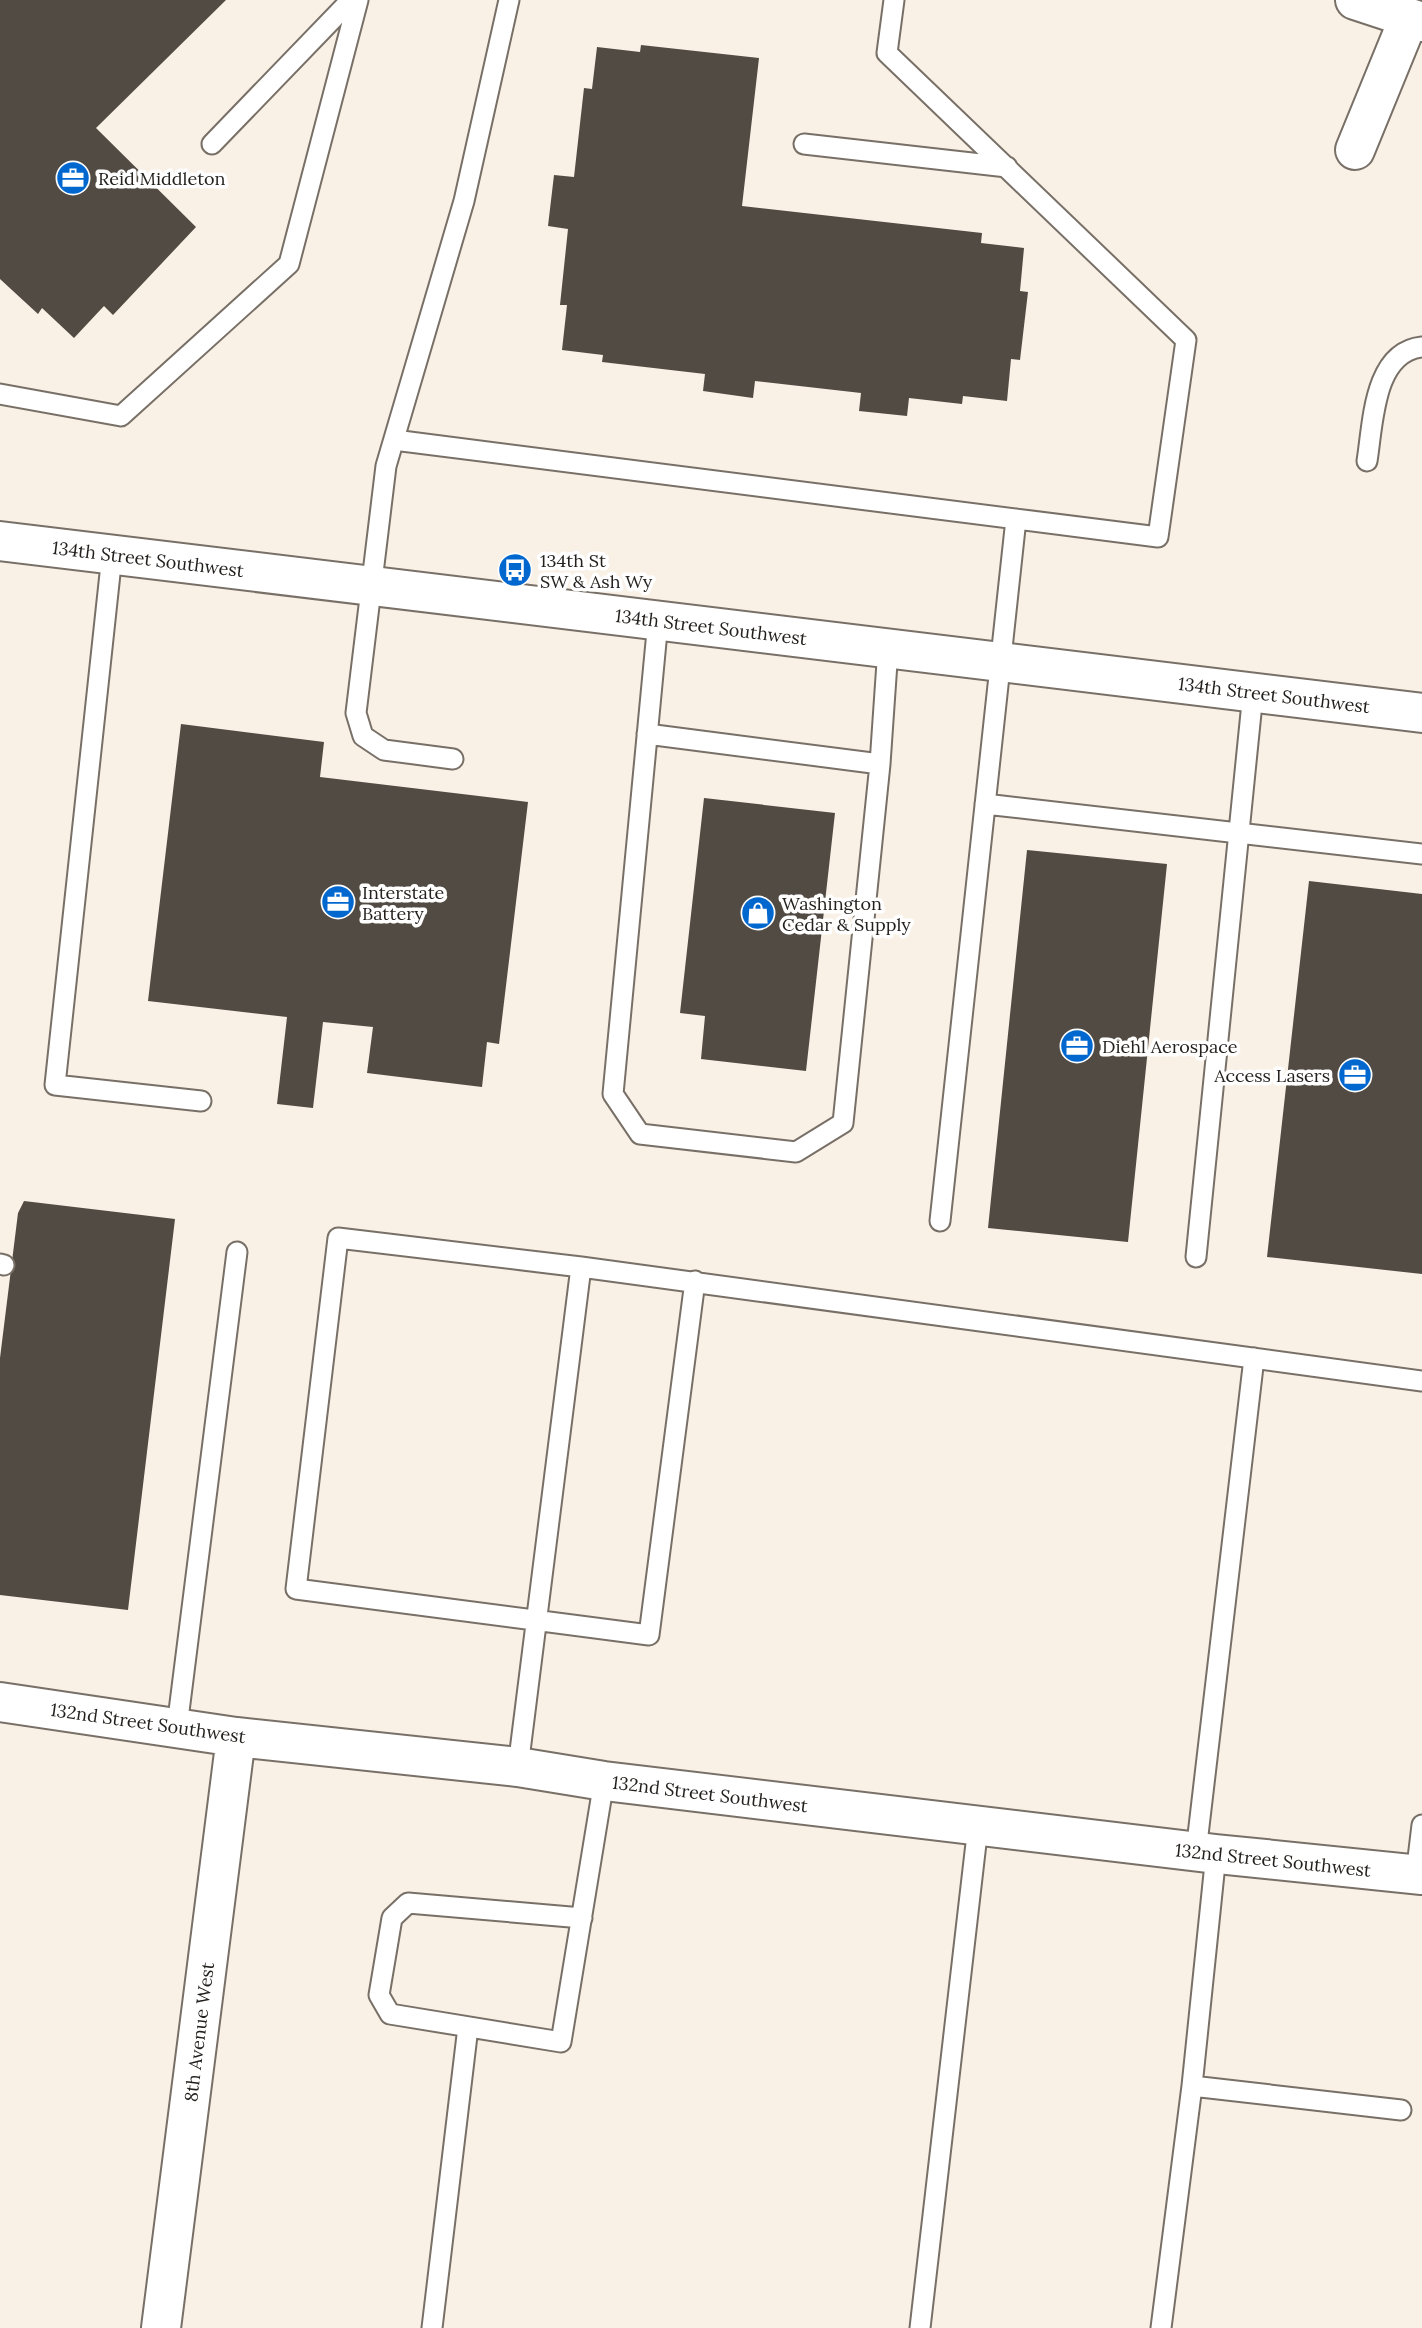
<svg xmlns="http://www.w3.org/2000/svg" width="1422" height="2328" font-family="Lora,serif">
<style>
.building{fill:#524b43}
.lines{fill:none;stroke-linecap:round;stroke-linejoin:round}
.lane-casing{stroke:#787067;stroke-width:23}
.street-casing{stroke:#787067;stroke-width:42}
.secondary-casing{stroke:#787067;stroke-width:42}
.lane{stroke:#fff;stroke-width:19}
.street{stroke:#fff;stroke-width:38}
.secondary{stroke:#fff;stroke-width:38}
.labels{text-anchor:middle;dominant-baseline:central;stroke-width:7;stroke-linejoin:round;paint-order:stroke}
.poi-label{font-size:18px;fill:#221f1c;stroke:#fff;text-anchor:start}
.street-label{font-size:18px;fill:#221f1c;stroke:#fff}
</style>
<rect width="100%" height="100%" fill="#f9f0e6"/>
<path class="building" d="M0,0h226l-130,128 100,99 -83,88 -9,-9 -30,32 -32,-30 -4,6 -38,-35z
M641,45l118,13 -17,148 240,27 -1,10 43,5 -4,43 8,1 -8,68 -9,-1 -4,42 -44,-5 -1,8 -53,-6 -2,18 -48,-5 2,-18 -106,-12 -2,17 -50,-7 2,-17 -103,-12 1,-7 -41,-5 5,-45h-7l8,-76 -20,-3 6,-51 20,2 10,-89 8,1 5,-42 43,5z
M181,724l143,18 -4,35 208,25 -29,242 -12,-2 -5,45 -115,-14 6,-46 -50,-5 -10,86 -36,-4 10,-87 -139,-16z
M704,798l131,15 -29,258 -105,-12 4,-43 -25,-3z
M1027,850l140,14 -39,378 -140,-14z
M1309,881l113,13v380l-155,-17z
M24,1201l151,18 -47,391 -128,-15v-237l18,-145z"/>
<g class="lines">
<g class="lane-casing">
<path id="lane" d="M212,144l139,-144
M804,144l203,23
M0,394l121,22 168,-152 69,-264
M394,440l764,97 28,-197 -299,-287 7,-53
M1367,461c6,-36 6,-109 55,-114
M112,555l-57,530 146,16
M658,621l-45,473 27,40 156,18 47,-29 37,-359 8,-116
M647,734l233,30
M453,759l-69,-9 -21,-14 -7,-23 30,-247 78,-265 45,-201
M985,804l437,50
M940,1221l76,-702
M1196,1257l57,-564
M0,1264l4,1
M581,1267l841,114
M177,1727l60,-475
M518,1767l63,-500 -243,-29 -42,351 353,46 46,-354
M1196,1852l58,-494
M1416,1875l6,-50
M582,1918l-174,-15 -16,15 -13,77 11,19 171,28 43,-261
M1192,2086l209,24
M432,2328l36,-301
M920,2328l58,-502
M1161,2328l31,-242 24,-232"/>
</g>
<g class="street-casing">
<path id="street" d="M1355,0l67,22
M1355,150l54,-132
M0,1702l236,35 282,30 86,14 612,73 206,21
M161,2328l75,-591"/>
</g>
<g class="secondary-casing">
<path id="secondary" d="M0,541l1422,172"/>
</g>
<use href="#lane" class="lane"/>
<use href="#street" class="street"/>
<use href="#secondary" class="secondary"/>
</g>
<defs>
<g id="office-disc" transform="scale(1.75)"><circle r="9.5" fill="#0067cf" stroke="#fff"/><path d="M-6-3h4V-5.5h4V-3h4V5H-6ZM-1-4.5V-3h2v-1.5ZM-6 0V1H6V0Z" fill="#fff"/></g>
<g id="bus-disc" transform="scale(1.75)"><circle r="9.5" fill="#0067cf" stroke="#fff"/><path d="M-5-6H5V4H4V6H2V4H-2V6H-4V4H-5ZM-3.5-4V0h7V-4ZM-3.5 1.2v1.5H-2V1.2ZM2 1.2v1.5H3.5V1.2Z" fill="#fff"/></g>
<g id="shop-disc" transform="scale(1.75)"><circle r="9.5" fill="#0067cf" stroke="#fff"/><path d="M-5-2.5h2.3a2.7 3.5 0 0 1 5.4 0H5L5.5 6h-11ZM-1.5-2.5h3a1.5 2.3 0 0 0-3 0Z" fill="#fff"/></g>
</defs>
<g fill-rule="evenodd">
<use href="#office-disc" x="73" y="178"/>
<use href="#bus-disc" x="515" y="570"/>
<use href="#office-disc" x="338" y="902"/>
<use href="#shop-disc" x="758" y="913"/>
<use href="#office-disc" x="1077" y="1046"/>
<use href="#office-disc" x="1355" y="1075"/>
</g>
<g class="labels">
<g class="poi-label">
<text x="98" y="178">Reid Middleton</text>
<text x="540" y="560">134th St<tspan x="540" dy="21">SW &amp; Ash Wy</tspan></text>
<text x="362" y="892">Interstate<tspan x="362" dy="21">Battery</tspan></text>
<text x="782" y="903">Washington<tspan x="782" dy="21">Cedar &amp; Supply</tspan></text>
<text x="1102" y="1046">Diehl Aerospace</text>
<text x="1330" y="1075" text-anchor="end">Access Lasers</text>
</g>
<g class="street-label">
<text transform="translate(148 559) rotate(7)">134th Street Southwest</text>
<text transform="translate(711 627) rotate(7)">134th Street Southwest</text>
<text transform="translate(1274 695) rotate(7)">134th Street Southwest</text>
<text transform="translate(148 1723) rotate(8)">132nd Street Southwest</text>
<text transform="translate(710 1794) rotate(7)">132nd Street Southwest</text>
<text transform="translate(1273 1860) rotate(6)">132nd Street Southwest</text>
<text transform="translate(199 2032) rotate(-83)">8th Avenue West</text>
</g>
</g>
</svg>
